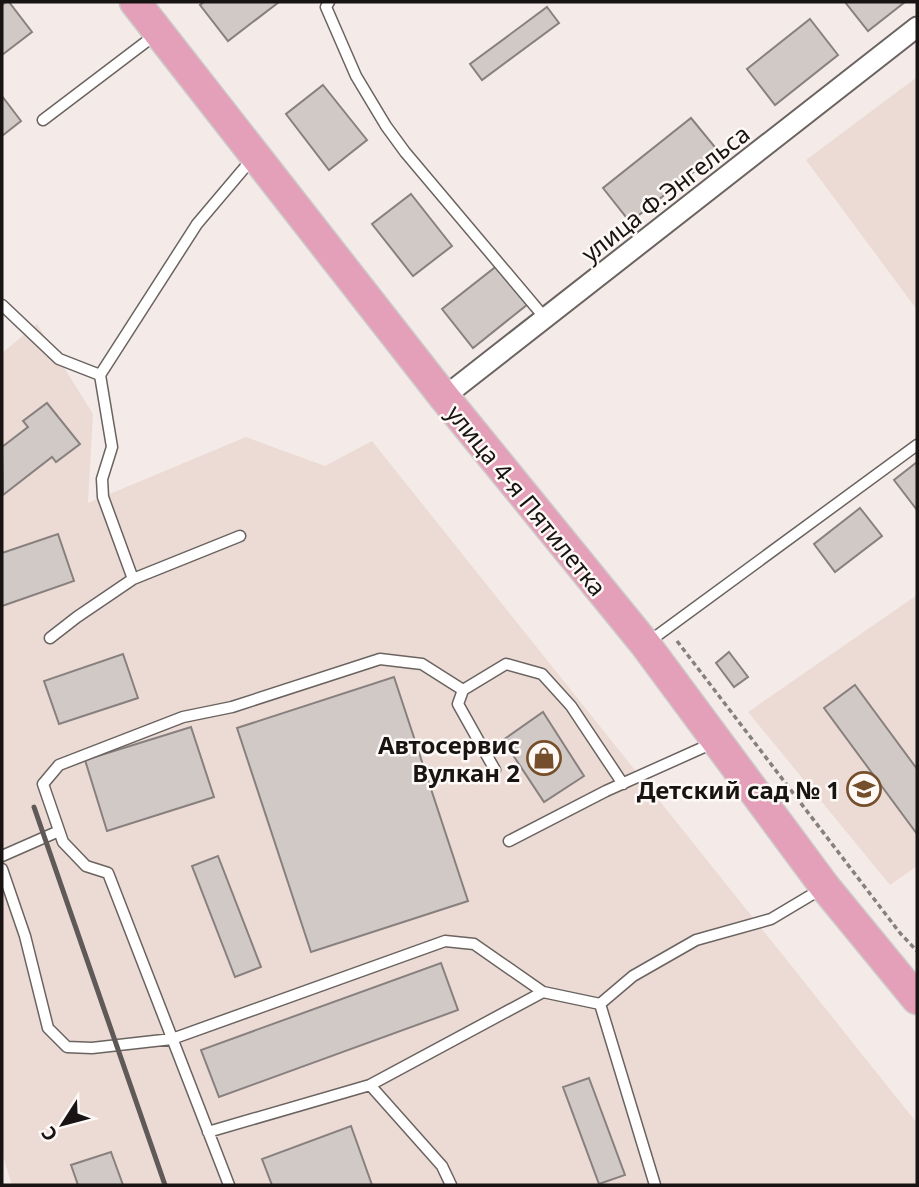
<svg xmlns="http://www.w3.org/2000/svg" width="919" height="1187" font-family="'Noto Sans',sans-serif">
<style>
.built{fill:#ecdbd5}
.building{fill:#d1c9c6;stroke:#88807e;stroke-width:2}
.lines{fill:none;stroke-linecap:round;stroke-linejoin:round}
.service-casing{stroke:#6a6360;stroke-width:13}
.minor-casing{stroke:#6a6360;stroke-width:23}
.primary-casing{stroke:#cccbcb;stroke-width:33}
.path{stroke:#86807e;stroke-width:3.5;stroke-dasharray:5 3.5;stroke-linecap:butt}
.service{stroke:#fff;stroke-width:10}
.minor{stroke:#fff;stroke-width:19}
.primary{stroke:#e4a0b8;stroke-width:30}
.rail{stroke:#5f5a58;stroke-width:5}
.labels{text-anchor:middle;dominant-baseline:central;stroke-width:5;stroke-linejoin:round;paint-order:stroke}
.street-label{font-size:24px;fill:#171413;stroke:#fef9f7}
.poi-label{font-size:24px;font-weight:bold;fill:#171413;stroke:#fef9f7;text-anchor:end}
</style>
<rect width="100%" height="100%" fill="#f4ebe8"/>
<path class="built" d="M917,77v233l-111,-150z
M37,324l56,90 -5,89 158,-66 79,29 47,-25 545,682v62h-905l-10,-32v-800z
M917,595v271l-27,19 -142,-173z"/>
<path class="building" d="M6,2h3l23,30 -30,23v-50z
M204,2h75l-51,39 -28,-36z
M845,2h60l-37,29z
M547,7l12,16 -77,57 -12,-16z
M810,19l28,36 -63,50 -28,-36z
M323,85l44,55 -38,30 -43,-56z
M2,96l19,25 -19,15z
M691,118l28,34 -89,70 -27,-34z
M411,194l41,52 -39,30 -41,-52z
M498,265l30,39 -55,44 -31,-39z
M47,403l33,41 -24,18 -4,-5 -49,38 -1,-48 26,-20 -5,-6z
M917,462v48l-23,-30z
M860,508l22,28 -47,36 -21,-28z
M58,534l16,47 -72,25v-53z
M729,652l19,25 -14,10 -18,-24z
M123,654l15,44 -79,26 -15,-43z
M394,677l74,224 -157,51 -74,-224z
M855,685l62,84v65l-93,-126z
M543,712l41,64 -40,26 -41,-62z
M191,727l23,70 -107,34 -22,-71z
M218,856l43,111 -26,10 -43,-111z
M441,963l17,47 -239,87 -18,-47z
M589,1078l36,97 -26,9 -36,-97z
M351,1126l21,59h-100l-10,-26z
M111,1152l12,33h-45l-7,-20z"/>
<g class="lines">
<g class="service-casing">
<path id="service" d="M329,2l-3,5 30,69 30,50 19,26 140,166
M43,120l112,-85
M2,305l57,54 41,16
M133,579l-30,-82 -1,-18 10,-32 -12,-72 97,-151 55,-65
M50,638l27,-21 56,-38 107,-43
M647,643l270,-198
M495,770l-37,-66 5,-14 43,-26 36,10 29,32 52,78
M509,841l97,-50 107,-48
M2,856l57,-25
M2,869l23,67 23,92 19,19 25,1 80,-9 273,-98 29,3 69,48 57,12 33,-28 63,-36 75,-21 52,-31
M600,1004l55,181
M370,1085l72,81 9,19
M208,1132l162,-47 173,-93
M229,1185l-121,-312 -22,-7 -23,-24 -20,-58 16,-19 124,-48 49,-10 148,-48 42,5 41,26"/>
</g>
<g class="minor-casing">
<path id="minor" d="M444,397l473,-370"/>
</g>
<g class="primary-casing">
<path id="primary" d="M135,2l309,395 201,247 180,243 92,112"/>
</g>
<path class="path" d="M677,641l223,292 17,18"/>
<use href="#service" class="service"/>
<use href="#minor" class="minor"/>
<use href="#primary" class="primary"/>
<path class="rail" d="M34,807l131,378"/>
</g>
<defs>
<g id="shop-ring" transform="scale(1.75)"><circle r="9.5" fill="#fef9f7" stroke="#754e2b" stroke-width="1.5"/><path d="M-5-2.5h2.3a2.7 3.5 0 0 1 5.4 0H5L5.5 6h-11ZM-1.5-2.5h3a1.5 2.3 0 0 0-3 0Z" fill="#754e2b"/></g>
<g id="school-ring" transform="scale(1.75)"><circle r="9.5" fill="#fef9f7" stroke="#754e2b" stroke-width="1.5"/><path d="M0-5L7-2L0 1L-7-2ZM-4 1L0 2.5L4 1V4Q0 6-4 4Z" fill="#754e2b"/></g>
</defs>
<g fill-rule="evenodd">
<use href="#shop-ring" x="544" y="758"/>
<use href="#school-ring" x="864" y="789"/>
</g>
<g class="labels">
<g class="street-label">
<text transform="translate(665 193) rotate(-38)">улица Ф.Энгельса</text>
<text transform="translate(527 500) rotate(51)">улица 4-я Пятилетка</text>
</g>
<g class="poi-label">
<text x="520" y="744">Автосервис<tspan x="520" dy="28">Вулкан 2</tspan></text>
<text x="840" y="789">Детский сад № 1</text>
</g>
</g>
<rect width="919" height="1187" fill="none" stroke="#171413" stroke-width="7"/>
<g transform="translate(63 1124) rotate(234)" stroke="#fef9f7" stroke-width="5" paint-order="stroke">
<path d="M0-5L12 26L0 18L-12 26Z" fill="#171413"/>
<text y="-10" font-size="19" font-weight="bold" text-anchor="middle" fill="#171413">С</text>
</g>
</svg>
